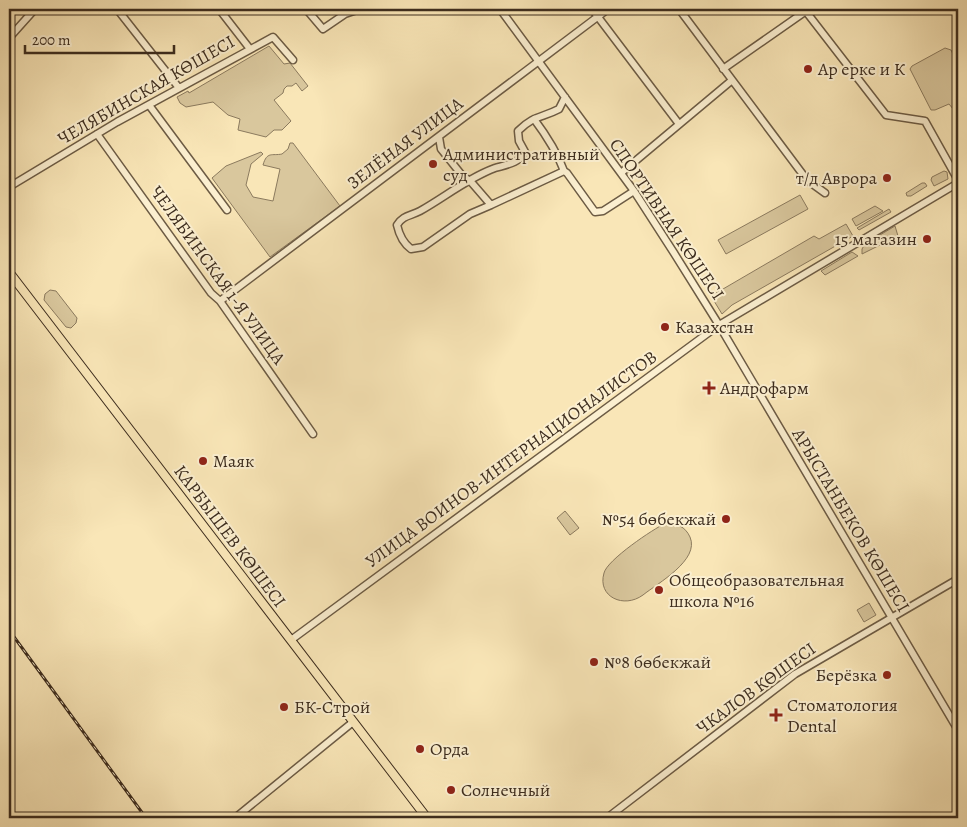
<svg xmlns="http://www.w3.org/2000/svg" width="967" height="827" font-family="Alegreya,serif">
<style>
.green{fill:#d9c79d;stroke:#8b7a5e}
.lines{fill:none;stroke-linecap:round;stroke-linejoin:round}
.minor-casing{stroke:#6c5b44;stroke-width:9}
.major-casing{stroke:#3d2d1e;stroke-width:10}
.minor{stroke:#fbefd0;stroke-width:6}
.major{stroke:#f9e6b7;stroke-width:8}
.rail-casing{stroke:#3d2d1e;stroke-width:3}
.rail{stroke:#fbefd0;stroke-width:1;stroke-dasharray:4;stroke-linecap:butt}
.poi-dot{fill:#8f2418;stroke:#fbefd0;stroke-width:2}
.labels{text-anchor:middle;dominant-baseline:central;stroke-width:4;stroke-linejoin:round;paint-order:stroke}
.poi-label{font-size:18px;fill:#3d2d1e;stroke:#fbefd0;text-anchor:start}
.street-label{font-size:18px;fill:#3d2d1e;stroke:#fbefd0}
</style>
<rect width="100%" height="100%" fill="#f9e6b7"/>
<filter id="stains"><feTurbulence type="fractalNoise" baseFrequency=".004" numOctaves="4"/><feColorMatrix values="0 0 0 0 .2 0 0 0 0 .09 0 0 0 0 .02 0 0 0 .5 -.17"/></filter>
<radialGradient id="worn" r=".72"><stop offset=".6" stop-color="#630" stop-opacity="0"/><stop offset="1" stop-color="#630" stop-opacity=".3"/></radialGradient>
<path class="green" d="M269,46l15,18 6,-1 18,23 -6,5 -6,-8 -4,3h-5l-3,3 -1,4 -9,7 17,21 -9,9h-8l-8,7 -28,-7 2,-11 -12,-4 -15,-13 -27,5 -6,-4 -3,-6 11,-6 1,2z
M945,48l6,2 7,15v50l-9,-11 -14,6h-4l-21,-41 2,-3z
M290,143h3l47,63 -70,51 -58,-79 14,-12 35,-14 2,2 -12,10 -5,21 7,12 20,4 7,-32 -17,-4c4,-14 9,-9 19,-11l6,-5z
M944,171l3,1 1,7 -14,7 -3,-6 1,-3z
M922,183h3l2,3 -16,10h-4l-1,-3z
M800,195l8,14 -82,45 -8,-14z
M875,206l8,5 -27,15 -4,-7z
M889,209l2,3 -32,18 -2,-2z
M846,224l7,12 -121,69 -10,9 -11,-18 103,-60 5,3z
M895,226l3,10 -36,18v-5l3,-5z
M852,252l6,4 -33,19 -4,-4z
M50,290l6,1 21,27 -1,5 -5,5 -5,-1 -22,-27 1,-6z
M565,511l14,17 -9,7 -13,-17z
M666,523c11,1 19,3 24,14 10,23 -32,46 -47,58 -19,14 -46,2 -39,-22 3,-13 49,-44 62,-50z
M869,603l7,12 -12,7 -7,-12z"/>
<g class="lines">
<g class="minor-casing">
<path id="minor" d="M117,9l62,79
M219,9l31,40
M306,9l17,20 22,-15 15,-5
M500,9l134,182 40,62 45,72 239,405
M592,9l87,115
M679,9l128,171 18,13
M804,9l82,106 39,6 33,59
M9,38l26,-29
M723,69l83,-58
M149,105l78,105
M534,119c12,16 23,33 30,52
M97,134l114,159 9,8 93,133
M439,137l2,12 20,25 11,9 19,22 73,-34 3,2 28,39 8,-1 31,-20
M621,173l110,-92
M9,187l108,-65 156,-85 20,23
M491,205l-21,9 -47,33 -12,2c-8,-6 -12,-15 -14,-24 6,-10 14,-9 23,-14 25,-14 48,-33 75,-43 10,-3 25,-5 30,-16l-6,-11 -1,-10c16,-16 24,-13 41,-22l6,-12
M220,301l388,-292
M291,640l428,-315 239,-142
M235,818l118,-96
M607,818l188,-144 163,-95"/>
</g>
<g class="major-casing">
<path id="major" d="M9,272l418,546"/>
</g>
<use href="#minor" class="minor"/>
<use href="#major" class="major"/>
<g class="rail-casing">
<path id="rail" d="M9,630l137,188"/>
</g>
<use href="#rail" class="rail"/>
</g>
<g class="poi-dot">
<circle cx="808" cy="69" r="5"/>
<circle cx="433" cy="164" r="5"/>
<circle cx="887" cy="178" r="5"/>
<circle cx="927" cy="239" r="5"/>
<circle cx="665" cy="327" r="5"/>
<path d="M706.5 380.5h5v5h5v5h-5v5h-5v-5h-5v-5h5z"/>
<circle cx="203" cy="461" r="5"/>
<circle cx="726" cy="519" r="5"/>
<circle cx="659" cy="590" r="5"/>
<circle cx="594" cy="662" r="5"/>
<circle cx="887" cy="675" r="5"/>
<circle cx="284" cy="707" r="5"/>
<path d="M773.5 707.5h5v5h5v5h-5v5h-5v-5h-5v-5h5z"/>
<circle cx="420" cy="749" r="5"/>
<circle cx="451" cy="790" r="5"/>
</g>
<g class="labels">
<g class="poi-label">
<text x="818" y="69">Ар ерке и К</text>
<text x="443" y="154">Административный<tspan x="443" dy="21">суд</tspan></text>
<text x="877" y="178" text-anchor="end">т/д Аврора</text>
<text x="917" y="239" text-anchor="end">15 магазин</text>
<text x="675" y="327">Казахстан</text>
<text x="720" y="388">Андрофарм</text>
<text x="213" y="461">Маяк</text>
<text x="716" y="519" text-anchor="end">№54 бөбекжай</text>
<text x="669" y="580">Общеобразовательная<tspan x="669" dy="21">школа №16</tspan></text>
<text x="604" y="662">№8 бөбекжай</text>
<text x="877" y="675" text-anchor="end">Берёзка</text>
<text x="787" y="705">Стоматология<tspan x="787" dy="21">Dental</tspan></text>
<text x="294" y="707">БК-Строй</text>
<text x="430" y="749">Орда</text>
<text x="461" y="790">Солнечный</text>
</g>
<g class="street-label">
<text transform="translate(146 90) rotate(-30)">ЧЕЛЯБИНСКАЯ КӨШЕСІ</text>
<text transform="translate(405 143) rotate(-37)">ЗЕЛЁНАЯ УЛИЦА</text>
<text transform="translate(667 219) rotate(56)">СПОРТИВНАЯ КӨШЕСІ</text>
<text transform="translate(218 275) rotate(54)">ЧЕЛЯБИНСКАЯ 1-Я УЛИЦА</text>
<text transform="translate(511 459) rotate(-36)">УЛИЦА ВОИНОВ-ИНТЕРНАЦИОНАЛИСТОВ</text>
<text transform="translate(851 520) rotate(59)">АРЫСТАНБЕКОВ КӨШЕСІ</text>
<text transform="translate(230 536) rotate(53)">КАРБЫШЕВ КӨШЕСІ</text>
<text transform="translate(756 688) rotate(-36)">ЧКАЛОВ КӨШЕСІ</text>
</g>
</g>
<rect width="967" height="827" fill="none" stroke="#f9e6b7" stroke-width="30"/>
<rect x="10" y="10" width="947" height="807" fill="none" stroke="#3d2d1e" stroke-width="2.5"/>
<rect x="15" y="15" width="937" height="797" fill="none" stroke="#3d2d1e"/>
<path d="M25 45v8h149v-8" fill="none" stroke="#3d2d1e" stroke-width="2.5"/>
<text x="32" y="45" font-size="15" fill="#3d2d1e" stroke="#fbefd0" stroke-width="4" paint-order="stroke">200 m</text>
<rect width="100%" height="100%" filter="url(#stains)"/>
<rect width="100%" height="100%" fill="url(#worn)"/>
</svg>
